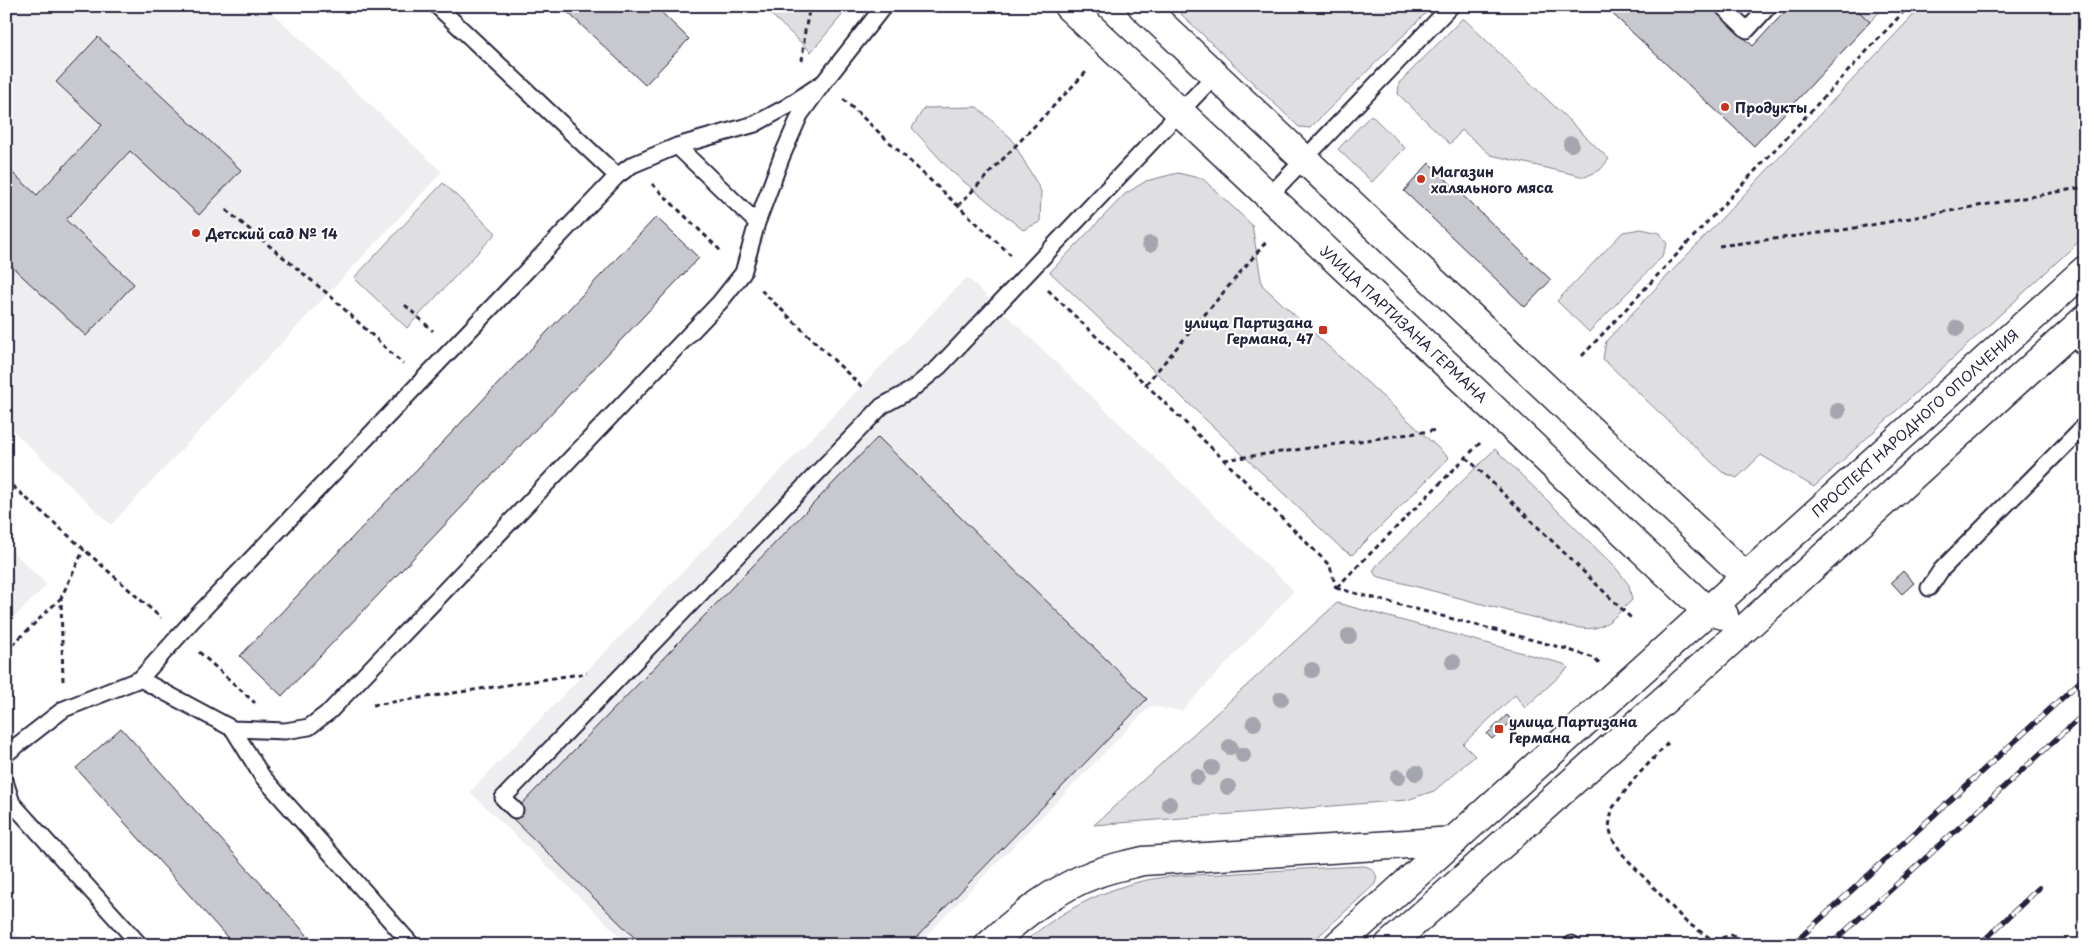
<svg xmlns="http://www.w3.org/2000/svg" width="2091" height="951" font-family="'Playpen Sans',sans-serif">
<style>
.built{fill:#eeeef1}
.green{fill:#dfdfe2;stroke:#80808e}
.building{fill:#c8c8cf;stroke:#22223b}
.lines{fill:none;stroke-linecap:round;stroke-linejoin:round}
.lane-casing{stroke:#22223b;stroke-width:19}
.street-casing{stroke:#22223b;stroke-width:31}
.secondary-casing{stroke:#22223b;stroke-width:31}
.path{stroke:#22223b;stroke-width:3;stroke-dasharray:5 4;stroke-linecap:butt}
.lane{stroke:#fff;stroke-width:15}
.street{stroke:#fff;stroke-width:28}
.secondary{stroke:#fff;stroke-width:28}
.rail-casing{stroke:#22223b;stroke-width:5.5}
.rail{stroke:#fff;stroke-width:4;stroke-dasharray:11;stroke-linecap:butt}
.tree{fill:#a5a5af}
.poi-dot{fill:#c8321e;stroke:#fff;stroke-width:2}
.labels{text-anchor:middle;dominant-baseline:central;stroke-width:4.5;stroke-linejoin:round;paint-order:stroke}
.poi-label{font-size:14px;font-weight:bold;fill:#22223b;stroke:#fff;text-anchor:start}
.street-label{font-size:14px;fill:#22223b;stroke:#fff}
</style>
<rect width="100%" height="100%" fill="#fff"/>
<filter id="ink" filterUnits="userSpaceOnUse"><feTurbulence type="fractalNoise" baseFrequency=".02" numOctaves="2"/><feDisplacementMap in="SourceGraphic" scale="10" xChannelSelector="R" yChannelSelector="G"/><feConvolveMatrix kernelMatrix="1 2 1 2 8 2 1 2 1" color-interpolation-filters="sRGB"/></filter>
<g filter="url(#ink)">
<path class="built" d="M6,6h259l177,166 -331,353 -105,-101z
M967,277l327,314 -112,120 -32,-5 -233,239h-288l-159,-153z
M6,545l41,40 -41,40z
M6,923l21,22h-21z"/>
<path class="green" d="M762,6h88l-39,46z
M1188,6h245l-123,122 -11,-1 -118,-113z
M1853,6h32l-15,16z
M1922,6h163v230l-271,251 -53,-32 -24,23 -15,-6 -119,-113 3,-18z
M1463,18l146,141 -9,11 -15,7 -94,-22 -29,-25 -12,14 -52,-50 1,-11z
M977,107l34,31 21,37 9,16 -1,31 -17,8 -72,-59 -39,-43 12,-20z
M1371,115l34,33 -33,34 -34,-33z
M1178,173l25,6 49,46 10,60 187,173 -97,97 -10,-6 -292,-277 75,-78 21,-13z
M443,183l53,50 -89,95 -53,-50z
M1641,229l19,4 7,11 -6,14 -72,74 -32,-31 66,-69z
M1495,449l121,119 13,17 3,15c-30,30 -32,33 -74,24l-182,-48 -3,-5 4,-6z
M1337,603l227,61 4,4 -43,40 -10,-13 -52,49 12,12 -41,35 -27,9 -313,25z
M1363,866c8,1 11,4 14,11l-2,7 -66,61h-288c34,-30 74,-52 117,-63 27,-7 56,-7 84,-8 47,-3 94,-6 141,-8z"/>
<path class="building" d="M561,6h94l34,33 -44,46z
M1604,6h107l42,40 37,-40h63l17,16 -116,124z
M98,37l143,133 -42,45 -69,-64 -64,69 68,64 -48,52 -80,-75v-94l31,28 65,-70 -46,-43z
M1429,163l122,117 -26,27 -121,-116z
M656,217l43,41 -417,438 -42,-40z
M878,437l269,262 -238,246h-267l-132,-129z
M1903,571l11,12 -12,11 -11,-12z
M1507,715l5,6 -20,18 -5,-5z
M121,728l195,217h-82l-158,-177z"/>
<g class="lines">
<g class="lane-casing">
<path id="lane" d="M437,6l180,170 15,-11 45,-19 78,-22 33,-18 36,-24 60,-76
M1722,6l25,24 22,-24
M677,146l80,77
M1269,196l182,-190
M2069,333l16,16
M1929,588l12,-18 144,-145
M140,679l93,50 29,47 150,169
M233,729l52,2 24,-4 21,-16 390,-409 23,-29 14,-50 25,-67 18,-41 24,-33
M6,754l58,-45 76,-30 53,-59 424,-444
M6,784l6,19 128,142
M515,810l-12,-12 379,-392 29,-16 28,-23 276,-292
M1571,945l1,-1"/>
</g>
<g class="street-casing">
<path id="street" d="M989,945c32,-29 65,-56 106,-71 15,-6 32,-9 48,-13l311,-20"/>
</g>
<g class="secondary-casing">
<path id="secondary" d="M1068,6l639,605 17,4
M1142,6l604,571
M1338,945l747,-675
M1389,945l363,-323 333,-303"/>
</g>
<path class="path" d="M802,61l3,-30 5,-25
M843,99l168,156
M652,184l71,69
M958,206l130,-136
M226,210l102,84 75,70
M1719,246l124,-16 242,-43
M761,290l102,98
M1048,290l176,170 106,106 6,22
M405,305l28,26
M1582,356l327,-350
M1146,384l120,-142
M1466,457l166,162
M1224,460l213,-30
M6,480l155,138
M1337,587l145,-146
M1336,588l227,60 31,10 7,8
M6,651l55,-53
M199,652l56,51
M63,681l-2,-83 23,-49
M373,705l214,-32
M1668,743l-33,35 -23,31 -3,18 4,13 11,16 62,66 27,18 19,-5 12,10"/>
<use href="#lane" class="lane"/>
<use href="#street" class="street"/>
<use href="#secondary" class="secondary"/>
<g class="rail-casing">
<path id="rail" d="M1792,945l293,-268
M1830,945l255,-232
M1979,945l60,-57"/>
</g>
<use href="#rail" class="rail"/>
</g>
<g class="tree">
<circle cx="1571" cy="144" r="8"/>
<circle cx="1150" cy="244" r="8"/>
<circle cx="1957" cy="328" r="8"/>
<circle cx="1838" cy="411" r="8"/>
<circle cx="1349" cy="636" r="8"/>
<circle cx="1453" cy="662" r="8"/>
<circle cx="1312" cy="670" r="8"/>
<circle cx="1281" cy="699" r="8"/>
<circle cx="1254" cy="723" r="8"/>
<circle cx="1230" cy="747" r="8"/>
<circle cx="1243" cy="755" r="8"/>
<circle cx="1212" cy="768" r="8"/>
<circle cx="1416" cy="773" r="8"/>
<circle cx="1197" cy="777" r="8"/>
<circle cx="1398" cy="777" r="8"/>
<circle cx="1228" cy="787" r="8"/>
<circle cx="1169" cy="804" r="8"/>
</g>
</g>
<g class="poi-dot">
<circle cx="1725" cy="107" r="5"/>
<circle cx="1421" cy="179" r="5"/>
<circle cx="196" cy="233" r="5"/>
<rect x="1318" y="325" width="10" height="10" rx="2.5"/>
<rect x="1494" y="724" width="10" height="10" rx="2.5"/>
</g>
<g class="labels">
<g class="poi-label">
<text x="1735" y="107">Продукты</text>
<text x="1431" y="171">Магазин<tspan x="1431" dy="16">халяльного мяса</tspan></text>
<text x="206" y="233">Детский сад № 14</text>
<text x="1313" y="322" text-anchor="end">улица Партизана<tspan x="1313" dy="16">Германа, 47</tspan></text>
<text x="1509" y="721">улица Партизана<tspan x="1509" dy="16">Германа</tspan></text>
</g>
<g class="street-label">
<text transform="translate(1404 324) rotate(43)">УЛИЦА ПАРТИЗАНА ГЕРМАНА</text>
<text transform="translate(1915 423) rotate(-42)">ПРОСПЕКТ НАРОДНОГО ОПОЛЧЕНИЯ</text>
</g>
</g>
<rect width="2091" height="951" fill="none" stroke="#fff" stroke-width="25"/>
<rect x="12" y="12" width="2066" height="926" fill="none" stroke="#22223b" stroke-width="2" filter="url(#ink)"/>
</svg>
